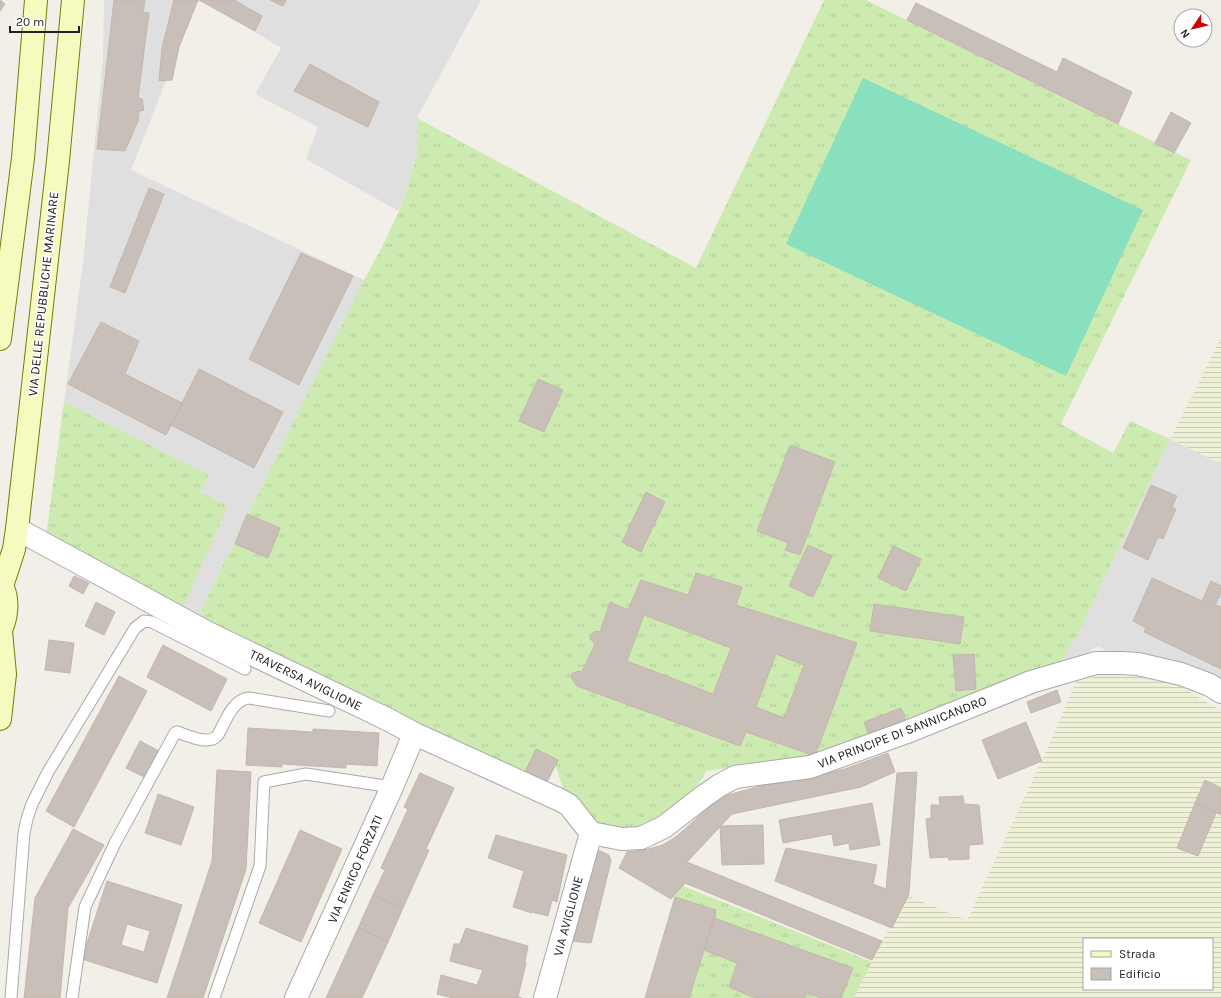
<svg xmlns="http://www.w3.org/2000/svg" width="1221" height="998" font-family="Karla,sans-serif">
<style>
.residential{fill:#e0dfdf}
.farmland{fill:url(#farmland-rules);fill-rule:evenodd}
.grass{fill:url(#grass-tufts)}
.pitch{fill:#88e0be}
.building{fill:#c7bfb8;stroke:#c4b6ab;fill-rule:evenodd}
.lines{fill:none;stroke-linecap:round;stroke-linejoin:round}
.service-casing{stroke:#a9a9a9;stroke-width:13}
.minor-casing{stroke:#a9a9a9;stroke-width:24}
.secondary-casing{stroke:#707d05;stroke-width:24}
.service{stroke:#fff;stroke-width:11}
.minor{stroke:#fff;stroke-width:22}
.secondary{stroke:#f7fabf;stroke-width:22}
.labels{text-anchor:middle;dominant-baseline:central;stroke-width:3;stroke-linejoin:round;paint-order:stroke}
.street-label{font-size:13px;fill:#222;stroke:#fff}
</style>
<defs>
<pattern id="farmland-rules" width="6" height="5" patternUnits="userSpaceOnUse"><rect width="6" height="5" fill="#eef0d5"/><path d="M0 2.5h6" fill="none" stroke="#ccceb7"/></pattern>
<pattern id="grass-tufts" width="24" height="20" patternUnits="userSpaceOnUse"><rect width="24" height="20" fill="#cdebb0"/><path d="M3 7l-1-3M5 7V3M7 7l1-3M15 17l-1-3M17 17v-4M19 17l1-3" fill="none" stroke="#b0c997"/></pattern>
</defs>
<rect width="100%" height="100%" fill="#f2efe9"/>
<path class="residential" d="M104,0h87l-25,81 -35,89 233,110 -163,330 3,13 -23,-12 19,-119 8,-17 -144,-73 19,-139 20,-205z
M202,0h279l-64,118v36l-13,46 -6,11 -92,-52 12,-32 -63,-33 26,-46z
M1170,439l51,25v222l-24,-13 -41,-17 -45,-1 -12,-9 -8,4 -3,8 -30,9 20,-33z"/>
<path class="farmland" d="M1221,338v126l-51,-25z
M1100,675l35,1 37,5 49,30v287h-368l53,-103 61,25 80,-171 29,-67zM1084,939h128v50h-128z"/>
<path class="grass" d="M824,0h42l325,160 -130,264 52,29 17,-32 40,18 -92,195 -20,33 -247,89 -105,15 -3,7 -16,19 -32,26 -26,7 -32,-4c-9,-14 -17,-27 -33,-35l-10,-30 -14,27 -336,-165 -3,-13 95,-193 68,-137 19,-35 21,-45 13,-46v-36l279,150z
M64,402l145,73 -9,17 28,14 -47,105 -135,-75z
M678,884l194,78 -19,36h-207z"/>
<path class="pitch" d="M863,78l280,132 -77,166 -280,-132z"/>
<path class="building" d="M0,0l5,4 -5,7z
M114,0h31l-2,12 6,1 -11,85 4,1 2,11 -5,1 -1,10 -13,30 -28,-2z
M174,0h24l-19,47 -7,33 -13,1 3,-33z
M199,0h35l28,16 -7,15z
M270,0h16l-3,6z
M916,3l141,69 6,-14 69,34 -14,32 -211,-104z
M310,64l69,38 -11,25 -74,-36z
M1171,112l20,11 -17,30 -19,-10z
M149,188l15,6 -39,99 -15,-6z
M301,253l52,23 -54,109 -50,-26z
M101,322l38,19 -14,33 57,29 -16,32 -98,-51z
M199,369l84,43 -29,56 -83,-43z
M538,379l25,11 -19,42 -25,-11z
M790,445l45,17 -35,93 -15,-5 3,-7 -31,-12z
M1151,485l26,11 -5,11 4,2 -13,30 -5,-2 -10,23 -25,-12z
M646,492l19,10 -24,50 -19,-10z
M247,514l33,14 -12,30 -33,-14z
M808,545l24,11 -19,41 -24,-11z
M893,546l28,13 -15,32 -28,-13z
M696,573l46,14 -6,18 121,38 -42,113 -69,-24 -6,14 -163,-60 -6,-9 2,-4 5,-2 4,1 13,-28 -5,-5v-4l5,-4 5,1 10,-30 18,8 13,-30 47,15zM644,615l87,33 -18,46 -86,-33zM776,654l28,11 -20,53 -28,-11z
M74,576l15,7 -6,11 -14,-8z
M1152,578l50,23 9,-20 10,5v7l-6,12 6,2v62l-77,-37 2,-4 -13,-7z
M96,602l19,10 -11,23 -19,-9z
M874,604l90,13 -4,27 -90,-13z
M49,640l25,3 -4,30 -25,-3z
M163,645l64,34 -16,32 -64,-34z
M974,654l2,35 -20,2 -3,-36z
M119,676l28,15 -73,136 -28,-16z
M1057,690l4,12 -30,11 -4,-11z
M901,708l6,15 -38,13 -5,-14z
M1026,722l16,39 -44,18 -16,-39z
M248,728l65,4v-3l66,4 -2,33 -31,-2v4l-64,-4v3l-36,-2z
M140,741l19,10 -13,27 -20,-10z
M536,749l22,11 -15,30 -22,-10z
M888,753l7,19 -34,15 -129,27 -45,48 195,79 -10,19 -187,-77 -14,16 -52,-31 8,-16 22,-3 14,-4 14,-9 19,-17 15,-17 6,-4 47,-13 15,-2 66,-14z
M217,770l34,2 -5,97 -43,129h-36l45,-137z
M917,772l-8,122 -17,34 -117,-47 11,-33 91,17 -4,19 13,5 11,-116z
M420,773l34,15 -28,61 3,1 -26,58 -30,-13 12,-25 -4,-2 27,-59 -4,-2z
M1205,780l16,8v27l-26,-12z
M158,794l36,13 -13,38 -36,-12z
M963,796l1,8 15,1 4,39 -14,1v14l-20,1 -1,-3 -18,1 -4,-39 5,-1v-13h9l-1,-8z
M872,803l8,42 -30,5 -1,-7 -15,3 -2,-12 -49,9 -4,-23z
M1195,803l21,10 -18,43 -21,-8z
M763,825l1,39 -42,1 -2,-39z
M73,829l31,16 -36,63 -8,90h-36l11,-100z
M300,830l42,19 -41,93 -42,-19z
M496,835l71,20 -10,47 -5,-2 -4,16 -16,-4v1l-19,-6 11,-36 -36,-13z
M600,851l9,4 2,6 -20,82 -22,-2 23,-88z
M107,881l75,24 -25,78 -75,-24zM127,924l23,7 -6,21 -23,-7z
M373,895l30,13 -15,34 -30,-14z
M675,897l41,13 -2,8 -25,80h-44z
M714,918l139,50 -12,30h-20l-14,-5 -2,5h-50l-26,-11 8,-24 -33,-13z
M358,928l30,14 -26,56h-36z
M466,928l62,18 -3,16 1,1 -8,34 4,1h-69l-16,-4 4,-19 36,10 6,-15 -33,-9 4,-17h6z"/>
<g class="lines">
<g class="service-casing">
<path id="service" d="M11,998l13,-165 3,-14 5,-15 16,-32 87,-144 9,-7 8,1 93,47
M72,998l13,-91 30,-64 60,-110 2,-1c12,4 32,14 41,3 7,-13 15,-36 31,-37l80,13
M214,998l46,-132 4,-84 42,-8 86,13"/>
</g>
<g class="minor-casing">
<path id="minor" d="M17,529l191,104 181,87 26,14 145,66 9,5 22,28
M591,833l31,6 19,-1 23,-11 40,-31 16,-11 15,-8 75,-10 97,-35 124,-50 65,-19h25l17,1 43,10 29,11 11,7
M296,998l96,-211 20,-48
M545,998l46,-165"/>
</g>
<g class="secondary-casing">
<path id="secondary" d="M0,339l23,-181 13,-158
M0,583c10,14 7,35 0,49
M2,586l12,-37 3,-20 41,-368 15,-161
M0,719l5,-45 -4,-43"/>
</g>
<use href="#service" class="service"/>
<use href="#minor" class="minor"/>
<use href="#secondary" class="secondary"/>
</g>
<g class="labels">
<g class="street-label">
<text transform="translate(43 294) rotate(-84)">VIA DELLE REPUBBLICHE MARINARE</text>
<text transform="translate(306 680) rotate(26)">TRAVERSA AVIGLIONE</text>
<text transform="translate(902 732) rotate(-21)">VIA PRINCIPE DI SANNICANDRO</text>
<text transform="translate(355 869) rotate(-66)">VIA ENRICO FORZATI</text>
<text transform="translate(568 916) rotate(-75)">VIA AVIGLIONE</text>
</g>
</g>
<rect x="1083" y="938" width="130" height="52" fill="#ffffff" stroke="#a7a7a7"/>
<rect x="1091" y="951" width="20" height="6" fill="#f7fabf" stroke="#a7a7a7"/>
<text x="1119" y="958" font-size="12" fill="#222222">Strada</text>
<rect x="1091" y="968" width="20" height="12" fill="#c7bfb8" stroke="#a7a7a7"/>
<text x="1119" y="978" font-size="12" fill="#222222">Edificio</text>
<g transform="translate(1193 28) rotate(235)"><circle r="19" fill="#ffffff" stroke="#a7a7a7"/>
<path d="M0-3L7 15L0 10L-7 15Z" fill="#d40000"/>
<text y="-6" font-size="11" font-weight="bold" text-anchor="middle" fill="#222222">N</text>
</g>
<path d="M10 26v6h69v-6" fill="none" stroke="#222222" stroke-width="2"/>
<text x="16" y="26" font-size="12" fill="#222222" stroke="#ffffff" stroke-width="3" paint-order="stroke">20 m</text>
</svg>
